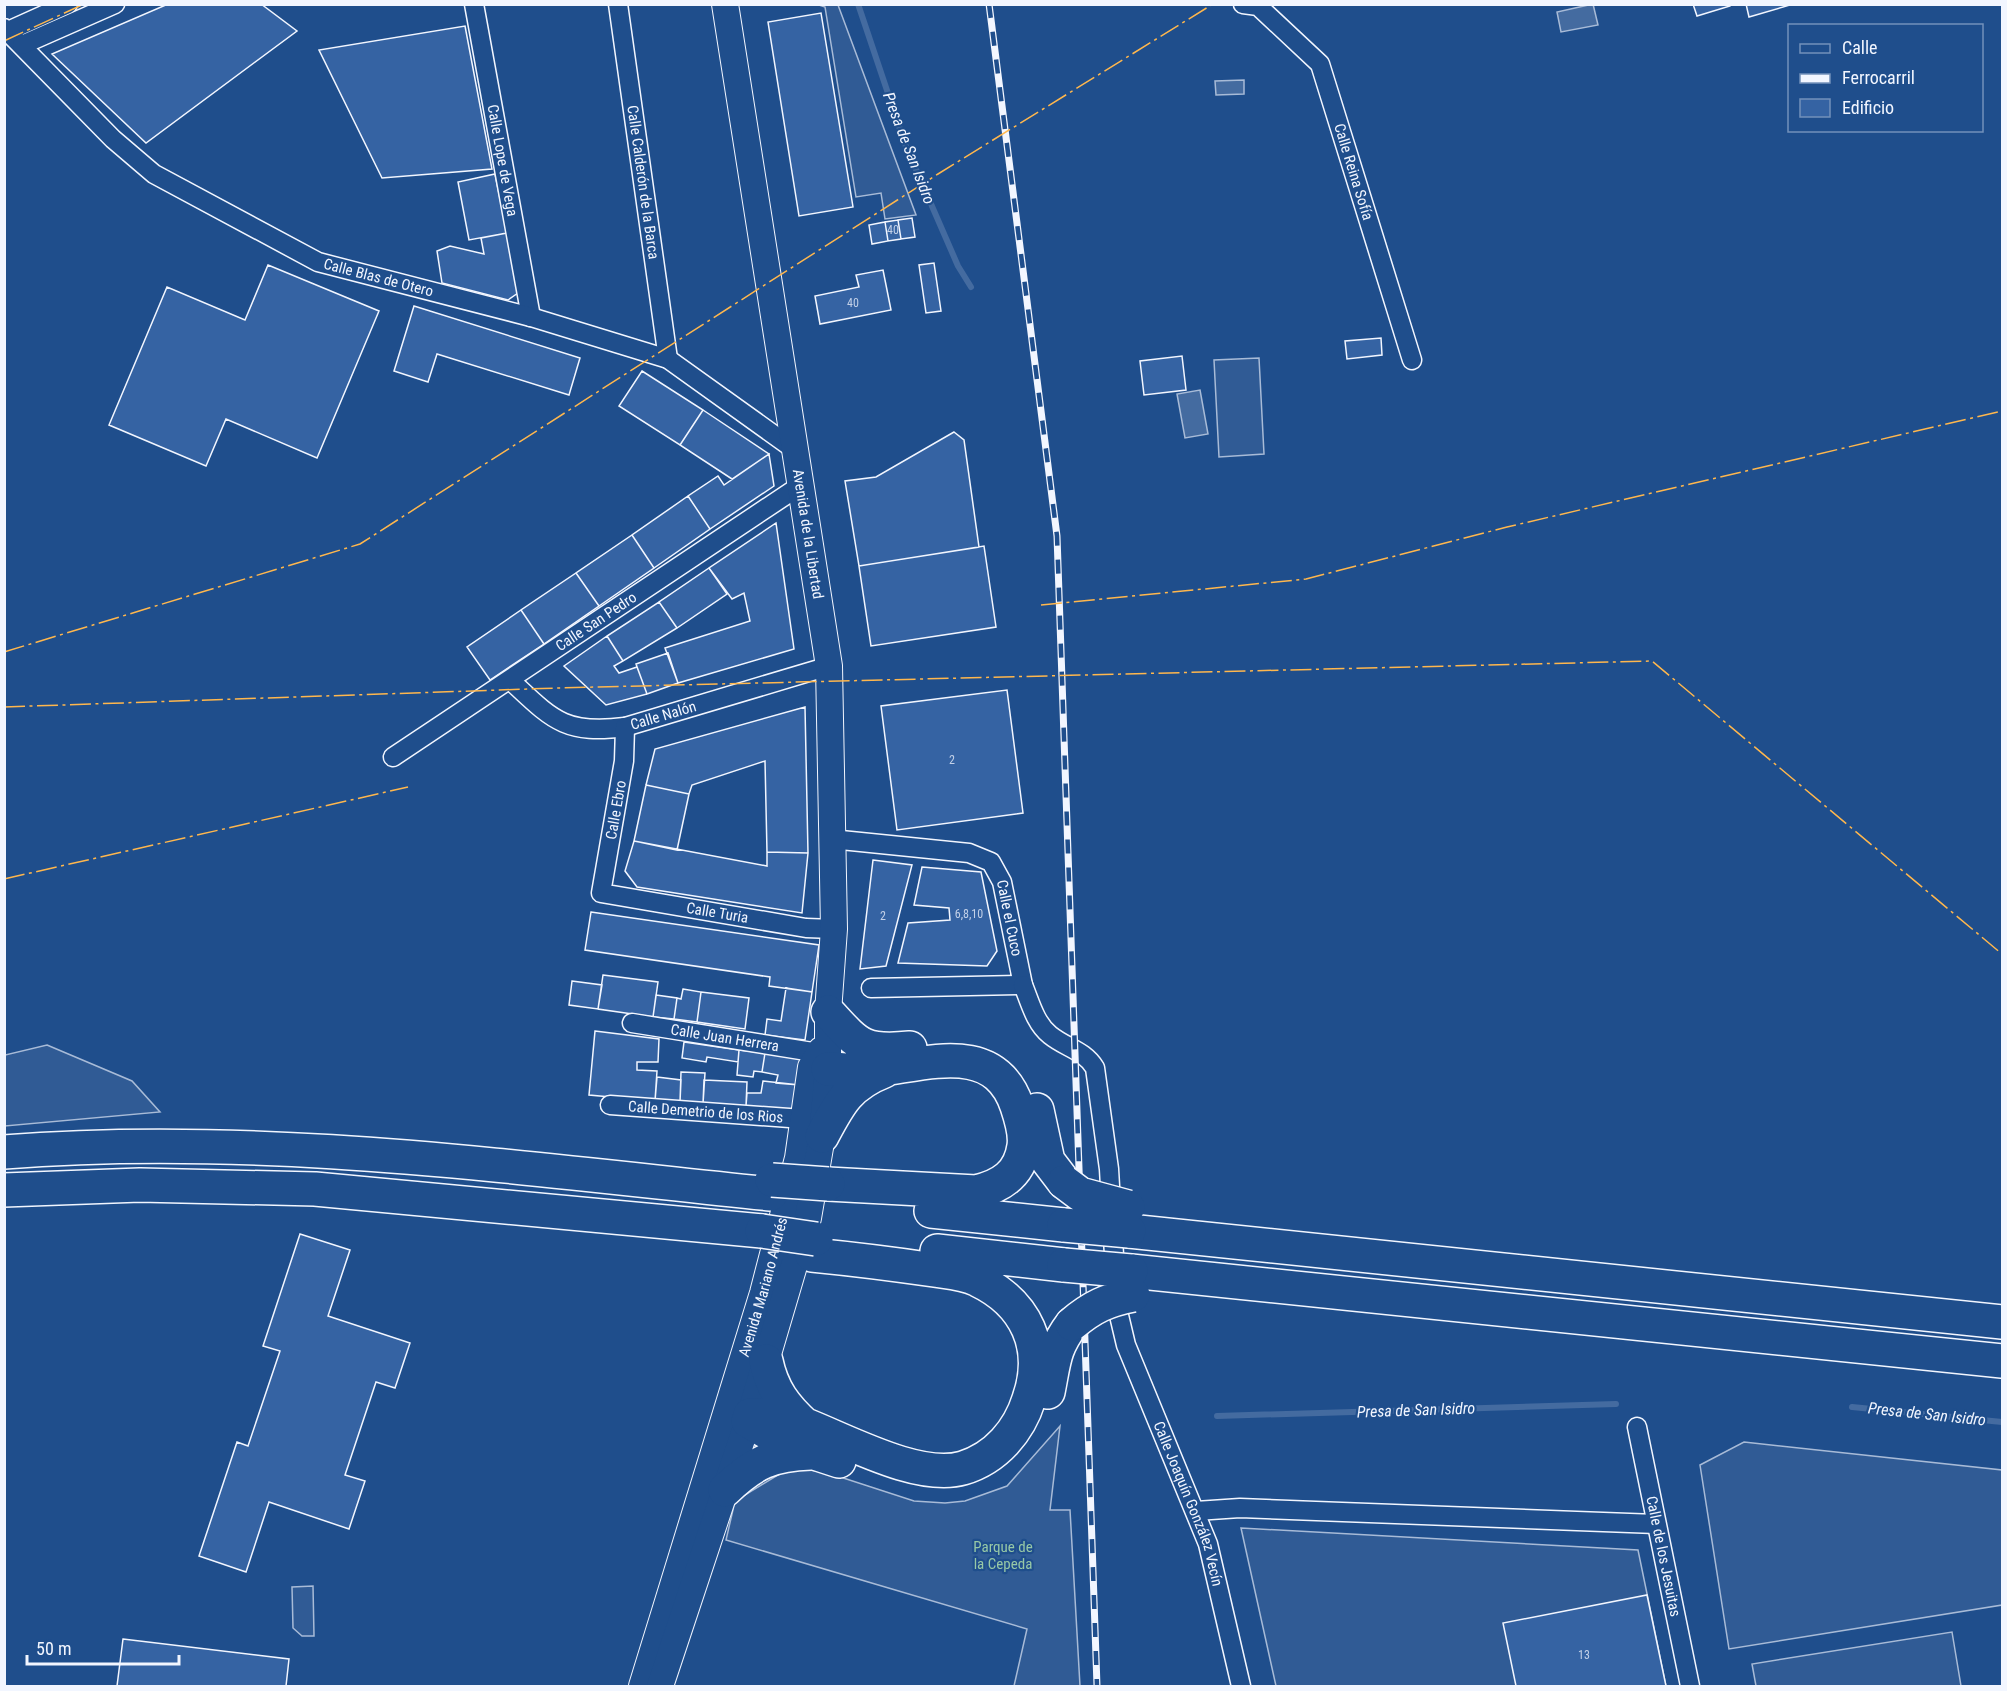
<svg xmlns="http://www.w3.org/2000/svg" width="2007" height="1691" font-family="'Roboto Condensed',sans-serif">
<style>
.built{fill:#305b95;stroke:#a8bbd7;stroke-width:1.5}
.water{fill:#446ba0;stroke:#a8bbd7;stroke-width:1.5}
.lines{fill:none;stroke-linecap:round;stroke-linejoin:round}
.stream{stroke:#446ba0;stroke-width:6}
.building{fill:#3563a3;stroke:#f2f6ff;stroke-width:1.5}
.street-casing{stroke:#f2f6ff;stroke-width:21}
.secondary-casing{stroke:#f2f6ff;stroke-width:28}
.highway-casing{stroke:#f2f6ff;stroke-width:36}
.street{stroke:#1f4e8c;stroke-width:18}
.secondary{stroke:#1f4e8c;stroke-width:26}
.highway{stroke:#1f4e8c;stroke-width:33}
.rail-casing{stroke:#f2f6ff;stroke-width:7}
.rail{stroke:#1f4e8c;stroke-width:4.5;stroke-dasharray:14;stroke-linecap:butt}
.highway-bridge-casing{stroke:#f2f6ff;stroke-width:36;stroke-linecap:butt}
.highway-bridge{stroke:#1f4e8c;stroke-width:33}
.power{stroke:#ffb74d;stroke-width:1.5;stroke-dasharray:21 4.5 3 4.5;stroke-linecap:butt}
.labels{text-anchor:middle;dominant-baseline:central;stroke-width:4.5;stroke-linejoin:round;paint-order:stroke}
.number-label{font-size:12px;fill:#c3d1e8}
.street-label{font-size:15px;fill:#f2f6ff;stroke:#1f4e8c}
.park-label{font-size:15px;fill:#97c8a6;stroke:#1f4e8c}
.water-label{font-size:16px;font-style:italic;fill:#f2f6ff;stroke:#1f4e8c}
</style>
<rect width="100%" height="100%" fill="#1f4e8c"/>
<path class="built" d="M819,5h19l78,210 -31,4 -4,-26 -25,4 -31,-190z
M1259,358l5,96 -45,3 -5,-97z
M47,1045l85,36 28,31 -155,14v-71z
M1060,1426l-10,84h20l10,176h-66l13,-57 -301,-89 9,-39 56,-34 37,6 86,28 31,2 20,-2 42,-15z
M1744,1442l258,28v135l-273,44 -29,-184z
M1241,1528l397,22 28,136h-390z
M313,1586l1,50h-12l-9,-8 -1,-41z
M1952,1632l9,54h-205l-4,-22z"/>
<path class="water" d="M1593,4l5,21 -37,7 -4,-20z
M1244,80v14l-28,1 -1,-14z
M1200,390l8,44 -23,4 -8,-44z"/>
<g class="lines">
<path class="stream" d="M858,4l47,140 53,122 13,21
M1852,1407l150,15
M1217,1416l399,-12"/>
</g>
<path class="building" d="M168,4h93l36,27 -151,112 -94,-89z
M1693,4h37v2l-33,10z
M1746,4h44v1l-41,12z
M821,13l32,194 -54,9 -31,-194z
M465,26l27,143 -110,9 -63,-128z
M495,174l12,59 -38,7 -11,-58z
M912,218l3,19 -14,2 -3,-19z
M898,220l3,19 -13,2 -3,-19z
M885,222l3,19 -16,3 -3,-19z
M507,233l11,60 -10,7 -66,-17 -5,-32 13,-5 34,8 -3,-16z
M934,263l7,48 -15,2 -7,-48z
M268,265l111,46 -62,147 -91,-39 -20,47 -97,-41 58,-138 78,33z
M883,270l8,40 -71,14 -5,-28 44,-9 -3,-12z
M414,306l166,52 -11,37 -132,-41 -9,28 -34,-11z
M1381,338l1,17 -35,4 -2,-18z
M1182,356l4,34 -42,5 -4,-34z
M642,371l61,39 -23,35 -61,-39z
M703,410l66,44 -37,25 -52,-34z
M954,432l10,8 15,107 -120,19 -14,-85 31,-4z
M769,454l5,32 -64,43 -22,-33 30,-20 6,9z
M688,496l22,33 -56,39 -22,-33z
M776,523l18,126 -116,34 -13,-35 85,-27 -6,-28 -12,6 -23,-31z
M632,535l22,33 -55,38 -23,-33z
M984,546l12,81 -125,19 -12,-80z
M709,568l18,26 -50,34 -18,-26z
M576,573l23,33 -55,38 -23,-34z
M659,602l18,26 -54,33 -16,-25z
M521,610l23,34 -54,36 -23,-33z
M607,636l16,25 -9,5 5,7 18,-6 10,27 -41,11 -42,-39z
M668,653l10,30 -31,11 -11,-30z
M1007,690l16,123 -126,17 -16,-124z
M805,707l3,146 -41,-1 -2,-91 -73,24 -3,9 -43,-9 9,-36z
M646,785l43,9 -12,56 -43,-9z
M634,841l133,25v-14l41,1 -6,60 -165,-26 -12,-16z
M873,860l39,5 -26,101 -26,3z
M922,867l59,5 16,79 -10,15 -89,-3 10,-40 42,-3 -1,-12 -35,-3z
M591,912l228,33 -7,47 -43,-6 1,-9 -185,-27z
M603,975l55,7 -5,35 -55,-8z
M572,981l30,4 -4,24 -29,-4z
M786,988l26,4 -7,48 -40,-5 2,-16 14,2z
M683,989l18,3 -4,30 -23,-3 3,-21 4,1z
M701,992l48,6 -4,31 -48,-7z
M656,995l21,3 -3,21 -21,-2z
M595,1031l64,8 -1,23h-21v8l20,1 -2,30 -66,-6z
M684,1042l55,8 -1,12 -31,-5 -1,5 -24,-4z
M739,1050l26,3 -3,19 -8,-1 -1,6 -16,-2z
M765,1053l38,5 -4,27 -23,-2 2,-8 -16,-3z
M681,1072l24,1 -2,31 -23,-2z
M657,1077l24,3 -1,22 -25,-1z
M704,1080l43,2 -1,24 -43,-2z
M763,1081l36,4 -2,28 -51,-7 1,-13h14z
M300,1234l50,16 -22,66 82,27 -15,45 -19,-6 -31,93 20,6 -16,48 -80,-27 -23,70 -47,-16 38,-114 11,4 32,-95 -17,-5z
M1647,1595l19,91h-150l-13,-63z
M123,1639l166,20 -3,27h-169z"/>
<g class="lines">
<g class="street-casing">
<g id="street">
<path id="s1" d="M474,4l57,313"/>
<path id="s2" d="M618,4l50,355"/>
<path id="s3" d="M1243,4l15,2 62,58 92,296"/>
<path id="s4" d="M4,28l109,111 41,35 164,88 213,55 137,42 127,91"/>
<path d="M8,31l60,-27"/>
<path d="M22,45l93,-41"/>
<path id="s5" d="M510,680c42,39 54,55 115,47l204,-61"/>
<path id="s6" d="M625,727l-1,34 -23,132 205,35 28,1"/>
<path id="s7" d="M393,757l408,-272"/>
<path id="s8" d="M831,839l138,14 22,9 11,20 21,103 -152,3"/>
<path id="s9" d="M1023,985c7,17 12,38 27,50 16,13 34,15 45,33l14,101 8,138 9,38 82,199 33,142"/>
<path id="s10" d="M632,1023l187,30"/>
<path id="s11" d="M610,1105l193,14"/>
<path id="s12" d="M1637,1427l53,259"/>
<path d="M1196,1511l44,-3 416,16"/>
</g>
</g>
<g class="secondary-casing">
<g id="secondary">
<path id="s13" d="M642,1686l121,-393 35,-135 13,-91 10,-17"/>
<path d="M660,1686l90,-271 58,-197 14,-82 6,-67v-57l6,-83 -5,-263 -104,-662"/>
</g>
</g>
<g class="highway-casing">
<path id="highway" d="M828,1012c30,33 35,41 82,36
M1037,1110l11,51 16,21
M822,1136c17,-32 26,-51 62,-65
M4,1152c256,-20 513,16 767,42
M828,1184l148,8c26,-6 44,-18 48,-46 2,-13 -3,-28 -7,-40 -25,-73 -103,-36 -157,-35 -10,0 -21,-2 -32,-2
M4,1190l136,-5 175,4 447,42
M931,1211l133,14
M1129,1231l873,91
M937,1251l127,14
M1131,1271l871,90
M766,1361c6,29 19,46 40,65
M1048,1392c6,-29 5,-43 24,-68
M750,1415c14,0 27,0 40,4 45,15 125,63 173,49 33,-10 56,-37 66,-69 18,-52 -3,-96 -51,-119 -13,-7 -31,-8 -44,-10 -41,-6 -81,-11 -122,-15
M748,1421l39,23 52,17
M725,1490c28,-27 47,-36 86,-37"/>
</g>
<use href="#street" class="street"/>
<use href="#secondary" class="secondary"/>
<use href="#highway" class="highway"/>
<g class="rail-casing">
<path id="rail" d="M989,4l68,532 40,1150"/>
</g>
<use href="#rail" class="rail"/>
<g class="highway-bridge-casing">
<path id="highway-bridge" d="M772,1180l56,4
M1064,1182l16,12 48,13
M1064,1225l65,6
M762,1231l54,8
M1064,1265l67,6
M1072,1324c20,-17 35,-24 61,-29"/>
</g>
<use href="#highway-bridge" class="highway-bridge"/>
<path class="power" d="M4,41l80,-37
M1041,605l265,-26 201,-52 495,-116
M4,652l356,-108 578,-370 275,-170
M4,707l553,-19 1095,-27 350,293
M4,879l404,-92"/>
</g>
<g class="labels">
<g class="number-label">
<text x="893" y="230">40</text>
<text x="853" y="303">40</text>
<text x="952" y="760">2</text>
<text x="969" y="914">6,8,10</text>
<text x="883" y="916">2</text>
<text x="1584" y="1655">13</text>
</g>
<g class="street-label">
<text stroke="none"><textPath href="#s1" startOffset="159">Calle Lope de Vega</textPath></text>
<text stroke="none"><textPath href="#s3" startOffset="213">Calle Reina Sofía</textPath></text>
<text stroke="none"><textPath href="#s2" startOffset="180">Calle Calderón de la Barca</textPath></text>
<text stroke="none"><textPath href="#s4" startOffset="458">Calle Blas de Otero</textPath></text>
<text transform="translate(808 534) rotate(81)">Avenida de la Libertad</text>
<text stroke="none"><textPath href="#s7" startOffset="244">Calle San Pedro</textPath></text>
<text stroke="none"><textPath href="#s5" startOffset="171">Calle Nalón</textPath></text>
<text transform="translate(616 810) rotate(-80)">Calle Ebro</text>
<text stroke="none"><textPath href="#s6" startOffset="286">Calle Turia</textPath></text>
<text stroke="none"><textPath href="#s8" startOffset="222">Calle el Cuco</textPath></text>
<text stroke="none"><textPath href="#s10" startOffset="94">Calle Juan Herrera</textPath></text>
<text stroke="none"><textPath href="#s11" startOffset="96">Calle Demetrio de los Rios</textPath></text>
<text stroke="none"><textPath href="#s13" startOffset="417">Avenida Mariano Andrés</textPath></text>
<text stroke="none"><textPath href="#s9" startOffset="564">Calle Joaquín González Vecín</textPath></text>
<text stroke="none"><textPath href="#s12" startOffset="132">Calle de los Jesuitas</textPath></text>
</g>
<g class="park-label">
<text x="1003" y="1547">Parque de<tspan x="1003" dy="17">la Cepeda</tspan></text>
</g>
<g class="water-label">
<text transform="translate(909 148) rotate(69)">Presa de San Isidro</text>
<text transform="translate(1416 1410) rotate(-2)">Presa de San Isidro</text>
<text transform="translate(1927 1414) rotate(6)">Presa de San Isidro</text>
</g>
</g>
<rect width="2007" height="1691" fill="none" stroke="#f2f6ff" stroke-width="12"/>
<rect x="1788" y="24" width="195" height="108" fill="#1f4e8c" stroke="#7391ba" stroke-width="1.5"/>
<rect x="1800" y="44" width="30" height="9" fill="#1f4e8c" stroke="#7391ba" stroke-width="1.5"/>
<text x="1842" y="54" font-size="18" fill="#f2f6ff">Calle</text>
<rect x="1800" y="74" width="30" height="9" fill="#f2f6ff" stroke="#7391ba" stroke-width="1.5"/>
<text x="1842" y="84" font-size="18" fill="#f2f6ff">Ferrocarril</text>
<rect x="1800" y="99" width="30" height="18" fill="#3563a3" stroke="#7391ba" stroke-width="1.5"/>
<text x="1842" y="114" font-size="18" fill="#f2f6ff">Edificio</text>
<path d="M27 1655v9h152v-9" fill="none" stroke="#f2f6ff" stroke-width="3"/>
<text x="36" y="1655" font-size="18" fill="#f2f6ff" stroke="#1f4e8c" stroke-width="4.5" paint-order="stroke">50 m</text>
</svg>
